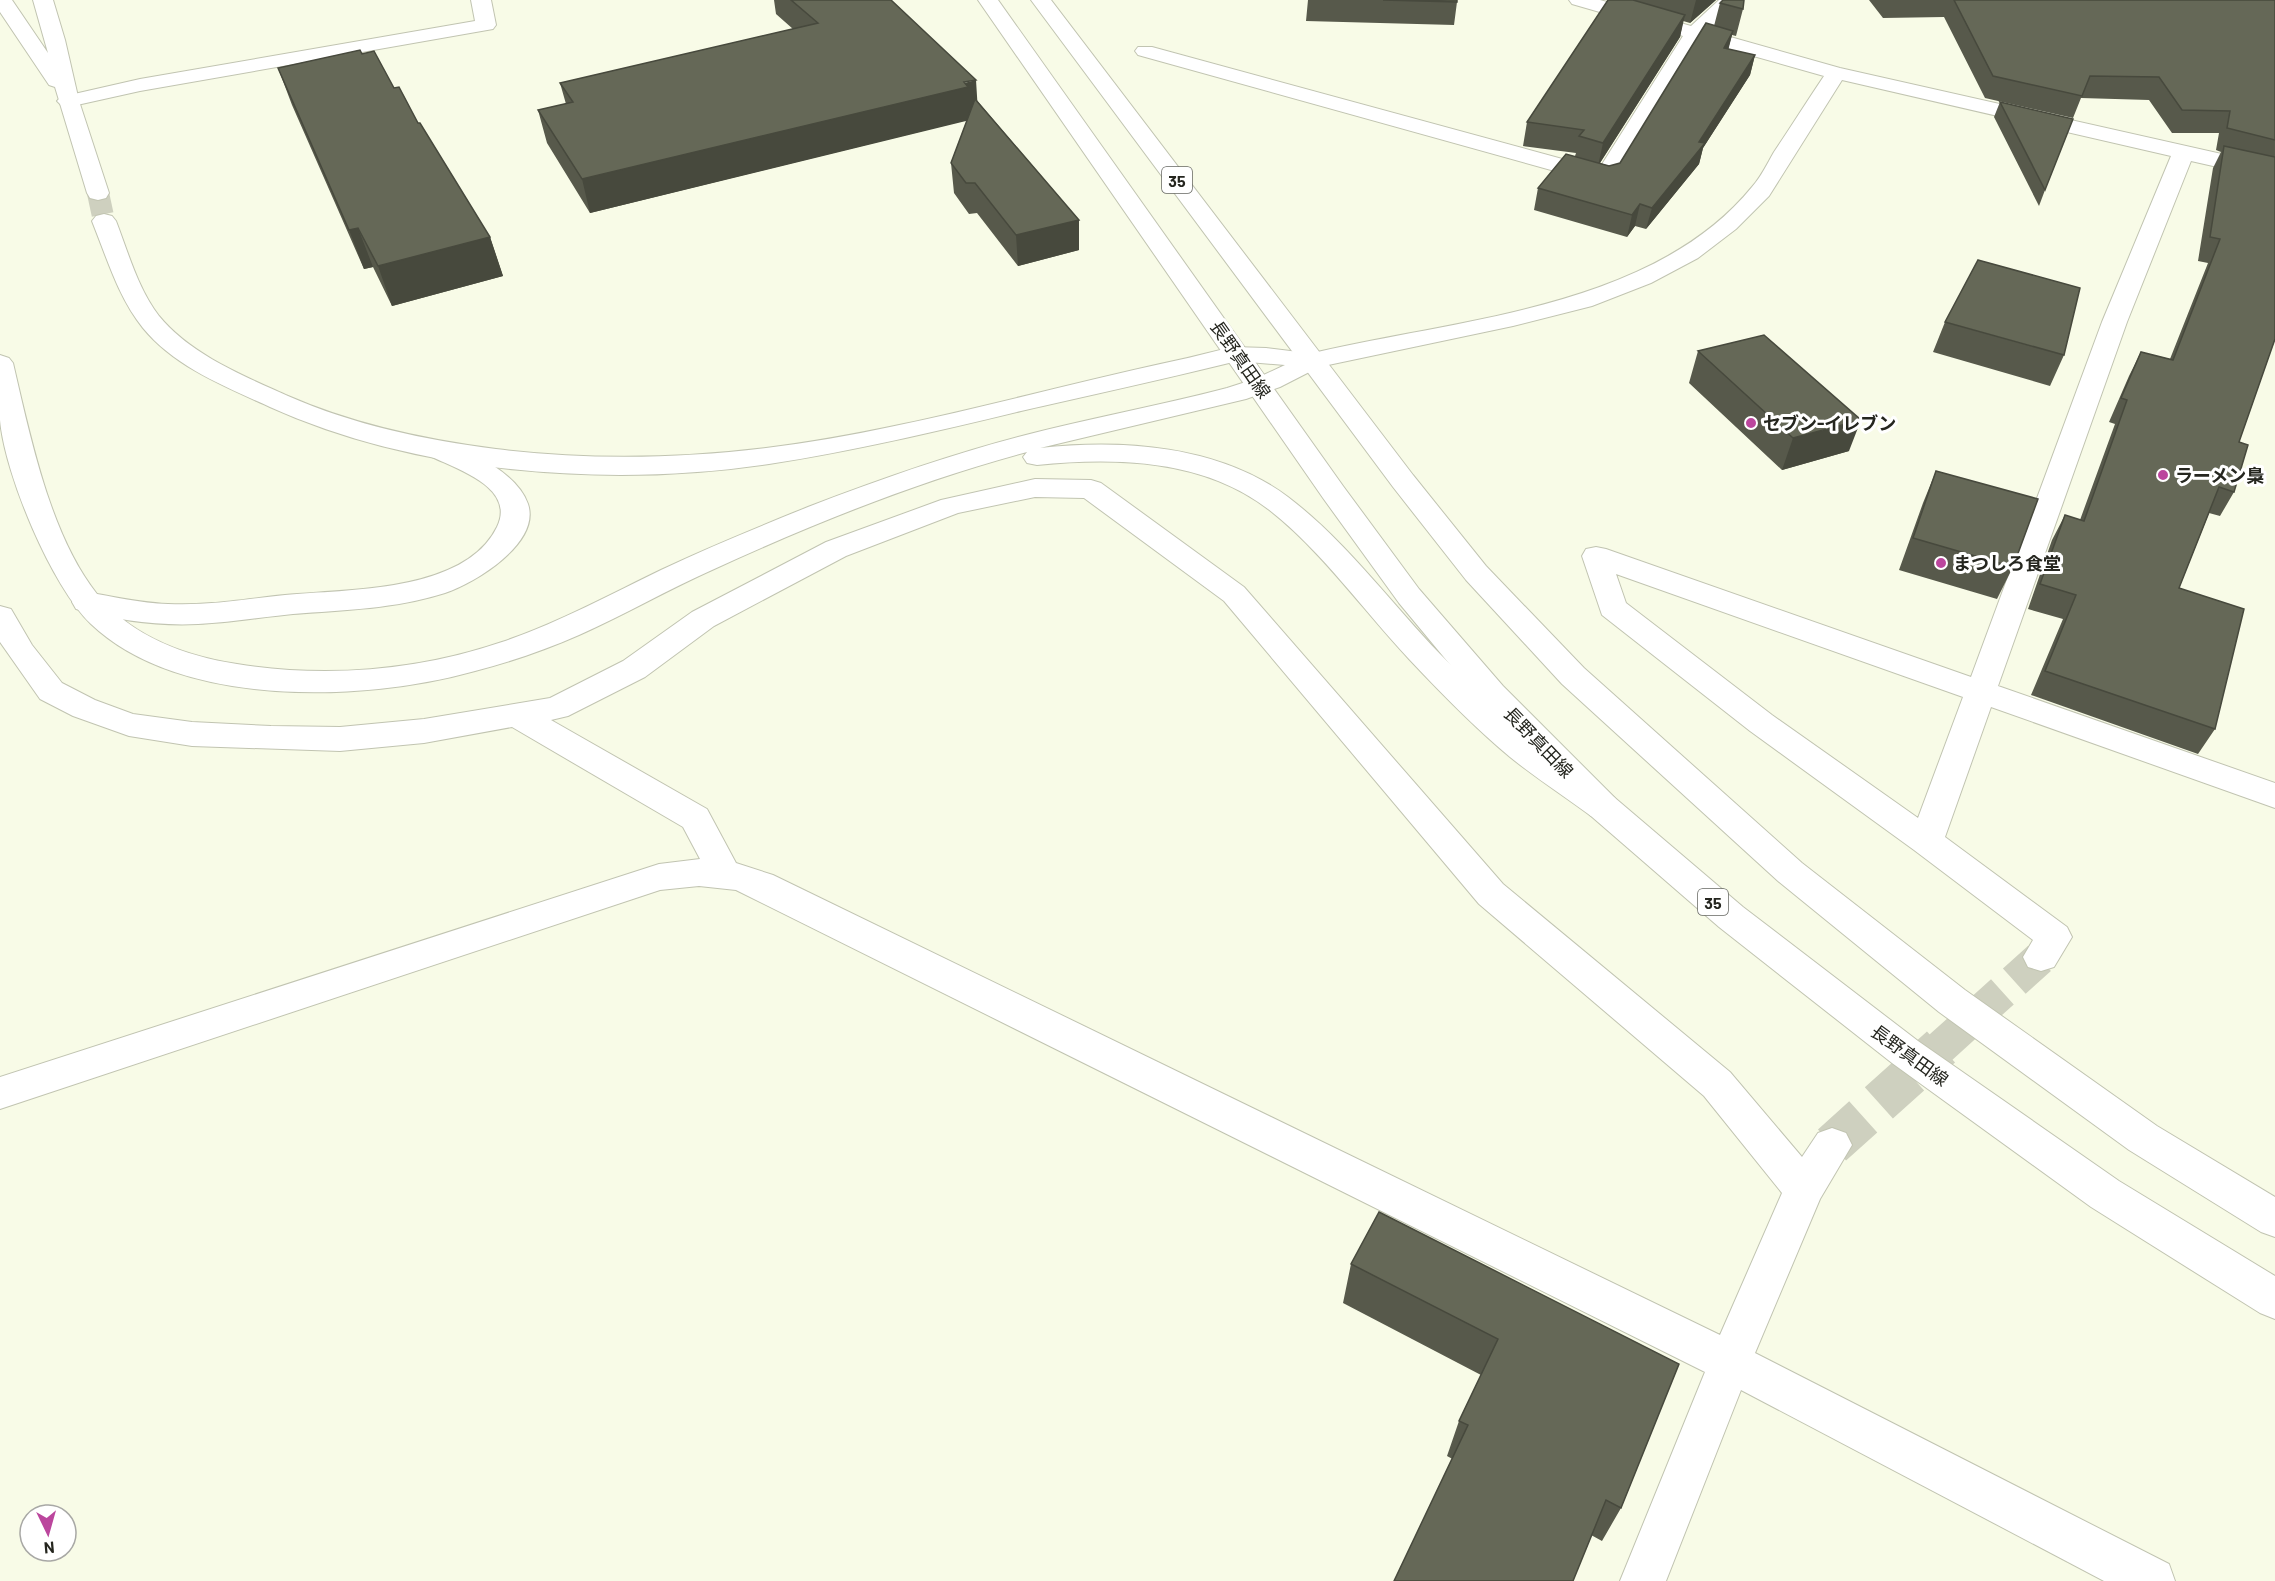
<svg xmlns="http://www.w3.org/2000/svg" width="2275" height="1581" font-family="Barlow,'Noto Sans JP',sans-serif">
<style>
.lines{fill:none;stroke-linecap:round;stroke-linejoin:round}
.minor-tunnel-far1{stroke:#ced0bf;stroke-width:34;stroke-dasharray:34 16;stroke-linecap:butt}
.minor-tunnel{stroke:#ced0bf;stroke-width:42;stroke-dasharray:42 21;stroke-linecap:butt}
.highway-tunnel{stroke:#ced0bf;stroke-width:22;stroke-dasharray:22 10;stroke-linecap:butt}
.minor-casing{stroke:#c1c4b1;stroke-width:2}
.major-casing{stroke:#c1c4b1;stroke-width:2}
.highway-casing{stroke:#c1c4b1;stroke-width:2}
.minor{fill:#fff;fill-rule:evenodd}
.major{fill:#fff;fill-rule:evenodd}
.highway{fill:#fff;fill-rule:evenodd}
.wall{fill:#57594b}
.shaded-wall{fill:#47493d}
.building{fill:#656857;stroke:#47493d;stroke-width:1.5}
.poi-dot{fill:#bb469d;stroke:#fff;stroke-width:2}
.labels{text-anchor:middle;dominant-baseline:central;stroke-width:6;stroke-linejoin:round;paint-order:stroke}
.shield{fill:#fff;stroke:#666762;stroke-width:1.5}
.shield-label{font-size:16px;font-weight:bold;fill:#25261f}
.street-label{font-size:18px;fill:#25261f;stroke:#fff}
.poi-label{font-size:18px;font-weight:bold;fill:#25261f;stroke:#fff;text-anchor:start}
</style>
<rect width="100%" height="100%" fill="#f8fbe7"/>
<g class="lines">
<path class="minor-tunnel-far1" d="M1940,1048l101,-91"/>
<path class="minor-tunnel" d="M1832,1145l109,-98"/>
<path class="highway-tunnel" d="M98,193l6,28"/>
<g class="minor-casing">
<path id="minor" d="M471,0h20l5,25 -3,4 -353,62 -72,16 -7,-2 -4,-4 4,-4 79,-18 335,-58z
M1569,0h31l91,26 28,-26h21l-31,31 131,37 435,98v14l-84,-19 -64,161 -129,364 277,97v25l-284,-101 -46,130 122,90 5,10 -18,30 -13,4 -13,-4 -5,-10 10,-17 -119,-90 -164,-119 -148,-116 -20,-59 4,-7 10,-2 10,2 365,128 131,-355 69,-166 -329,-76 -73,116 -33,33 -38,29 -47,25 -59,23 -79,20 -199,42 -9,-3 -4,-5 4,-5c145,-36 346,-44 447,-168 9,-10 15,-23 22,-35 17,-25 33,-51 50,-76l-124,-35 -84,137 -3,5 -8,2 -467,-130 -3,-4 3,-4h14l447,122 84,-133 -111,-32zM1616,574l347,123 -45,121 -146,-103 -146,-112z
M442,443c29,7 76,31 86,61 13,39 -53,79 -83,89 -50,16 -101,17 -152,21 -32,3 -64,9 -95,10 -41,2 -83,-4 -122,-15l-4,-7 4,-7 11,-3c27,5 53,11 81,12 39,2 78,-5 117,-9 61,-6 180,-2 212,-68 19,-39 -38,-57 -65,-70l-4,-6 4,-6z
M1035,479l56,1 10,3 143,104 259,297 227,188 72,85 16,-24 14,-5 14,5 6,12 -32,54 -65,154 414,211 6,17h-71l-363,-191 -75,191h-46l85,-209 -969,-482 -37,-4 -39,4 -660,219v-32l659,-213 41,-5 -17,-32 -171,-100 -88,16 -84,8 -148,-5 -63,-10 -56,-20 -33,-17 -40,-57v-36l11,3 21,36 30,38 33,17 38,14 59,8 79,4 69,1 84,-8 126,-21 73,-37 69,-49 134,-70 115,-42zM1035,497l49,1 140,103 255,303 225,192 78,97 -62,142 -947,-460 -37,-12 -29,-54 -156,-89 17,-4 77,-39 69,-51 132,-70 112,-43z"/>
</g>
<g class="major-casing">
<path id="major" d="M978,0h20l345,486 76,103 84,97 112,112 128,109 175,134 201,140 156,95v43l-15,-6 -169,-106 -199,-144 -173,-136 -128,-111 -110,-114 -82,-99 -76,-105z
M1031,0h20l362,475 73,91 98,102 218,195 163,127 192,136 118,71v40l-14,-5 -132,-82 -190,-138 -161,-131 -216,-197 -96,-104 -73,-93z"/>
</g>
<g class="highway-casing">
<path id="highway" d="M0,0h12l36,53 -15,-53h20l12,40 14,61 30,92 -3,5 -8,2 -8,-2 -3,-5 -32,-106 -6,-2 -49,-73z
M104,214l8,2 4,5c12,31 22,68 43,95 32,39 85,60 129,80 66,29 137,44 208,53 89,11 180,10 270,-1 137,-17 273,-58 408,-87 20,-4 40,-10 60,-14l32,1 57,7 4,5 -4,5 -43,22 -34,12 -206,49c82,-9 179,-3 248,49 58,44 102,105 152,157 30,30 60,60 93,87 26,21 55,38 82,57l5,9 -5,9 -12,3 -12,-3c-27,-20 -55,-38 -81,-59 -36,-30 -69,-64 -101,-98 -47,-50 -87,-108 -141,-150 -65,-50 -153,-52 -231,-44l-10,-2 -4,-6 4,-5c-108,29 -213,71 -315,118 -45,20 -88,45 -133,65 -34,15 -69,27 -104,36 -110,31 -295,38 -384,-47 -39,-37 -86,-149 -91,-204 0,-21 0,-43 0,-65l9,3 4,5c17,73 37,172 84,231 34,42 88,62 140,70 88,14 180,7 265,-22 56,-19 107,-47 159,-72 48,-23 98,-43 147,-63 70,-27 141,-52 214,-71 68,-18 137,-30 205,-48l28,-9 30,-14 -37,-3 -19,1c-69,17 -139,32 -208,48 -83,20 -167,40 -252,53 -159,24 -351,10 -499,-57 -44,-20 -95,-40 -127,-79 -25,-31 -36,-70 -51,-107l4,-5z"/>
</g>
<use href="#minor" class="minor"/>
<use href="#major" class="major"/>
<use href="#highway" class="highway"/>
</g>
<path class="wall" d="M774,0h117l188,220v30l-61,16 -41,-53 -8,1 -15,-21 -3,-30 16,-43 -377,93 -43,-70 -9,-33 28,-6 -6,-21 233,-54 -17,-15z
M1308,0h149v2l-3,23 -148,-4z
M1608,0h108l-26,23 -7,-2 -3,16 -80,126 9,3 11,-3 94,-137 6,-23 23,6 -7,27 -4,-1 -4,14 27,6 -5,20 -47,73 -4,16 -53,65 -11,-3 -8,11 -93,-27 4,-22 37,-32 1,-3 -53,-7 4,-24z
M1869,0h406v339l-36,103 -5,50 -14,24 -11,-3 -30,75 36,141 -17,25 -167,-59 32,-76 -35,-10 24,-69 13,-25 15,5 35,-96 -6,-2 20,-46 12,-24 29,7 38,-96 -10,-2 15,-93 8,-16 -5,-2 3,-17h-47l-23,-33 -68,-2 -8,20 -88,-20 -41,-81 -61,1z
M278,68l116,20 24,35 72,114 13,39 -111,30 -19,-39 -9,2 -72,-164z
M2000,102l45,88 -6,16 -45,-89z
M1945,322l119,33 -14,31 -117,-34z
M1698,351l151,100 -67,19 -93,-87z
M1936,471l77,96 -16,32 -98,-29 24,-67z
M1351,1264l328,100 -58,144 -19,33 -155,-85 12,-35 22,-46 -138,-72z"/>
<path class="shaded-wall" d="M1696,0h20l-26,23z
M1685,15l-5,22 -82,129 5,-23z
M1733,31l-5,20 -4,-3z
M1755,55l-5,20 -47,73 -4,16 -53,65 6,-21 47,-66z
M976,80l2,32 -8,8 -380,93 -8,-34z
M1640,204l-5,22 -8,11 5,-22z
M1079,220v30l-61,16 -2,-31z
M358,228l15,39 -9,2 -15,-39z
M490,237l13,39 -111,30 -14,-40z
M1861,420l-12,31 -67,19 11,-32z"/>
<path class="building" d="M791,0h100l85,80 -12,2 4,5 -386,92 -44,-69 35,-8 -13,-19 258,-60z
M1383,0h74v2z
M1608,0h25l52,15 -82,128 -24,-7 5,-6 -57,-8z
M1723,0h21l-1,9 -23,-6z
M1954,0h321v140l-48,-12 3,-17 -48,-1 -23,-33 -69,-1 -8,20 -89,-20z
M1706,23l27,8 -9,17 31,7 -56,87 6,1 -53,65 -12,-4 -8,11 -94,-27 28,-34 43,12 11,-3z
M360,50l2,4 12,-3 20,37 5,-1 19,36h2l70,114 -112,29 -20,-38 -9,2 -71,-162z
M975,99l104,121 -63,15 -41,-52h-9l-15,-20z
M2000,102l73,17 -28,71z
M2224,146l51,11v182l-36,103 9,3 -14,47 -15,-5 -40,101 65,21 -29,120 -170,-58 31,-76 -36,-11 25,-69 19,6 43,-121 -6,-2 20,-46 32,8 47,-121 -10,-2z
M1978,260l102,28 -16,67 -119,-33z
M1764,335l97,85 -68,18 -95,-87z
M1936,471l102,28 -25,68 -100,-29z
M1379,1212l300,152 -58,144 -15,-8 -33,81h-179l74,-156 -9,-4 39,-82 -147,-75z"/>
<g class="poi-dot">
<circle cx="1751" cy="423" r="6"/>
<circle cx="2163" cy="475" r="6"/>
<circle cx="1941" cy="563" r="6"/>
</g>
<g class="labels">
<g class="shield">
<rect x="1162" y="167" width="30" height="26" rx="4.5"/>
<rect x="1698" y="889" width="30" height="26" rx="4.5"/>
</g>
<g class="shield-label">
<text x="1177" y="180">35</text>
<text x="1713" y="902">35</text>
</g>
<g class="street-label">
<text transform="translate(1241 359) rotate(55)">長野真田線</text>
<text transform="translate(1539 742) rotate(46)">長野真田線</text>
<text transform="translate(1910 1055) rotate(36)">長野真田線</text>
</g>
<g class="poi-label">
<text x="1763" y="423">セブン-イレブン</text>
<text x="2175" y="475">ラーメン梟</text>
<text x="1953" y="563">まつしろ食堂</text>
</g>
</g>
<g transform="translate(48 1533) rotate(175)"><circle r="28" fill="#ffffff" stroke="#a8a8a5" stroke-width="1.5"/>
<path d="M0-4.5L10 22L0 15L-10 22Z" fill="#bb469d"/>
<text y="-9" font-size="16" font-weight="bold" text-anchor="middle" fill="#25261f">N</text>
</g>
</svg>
